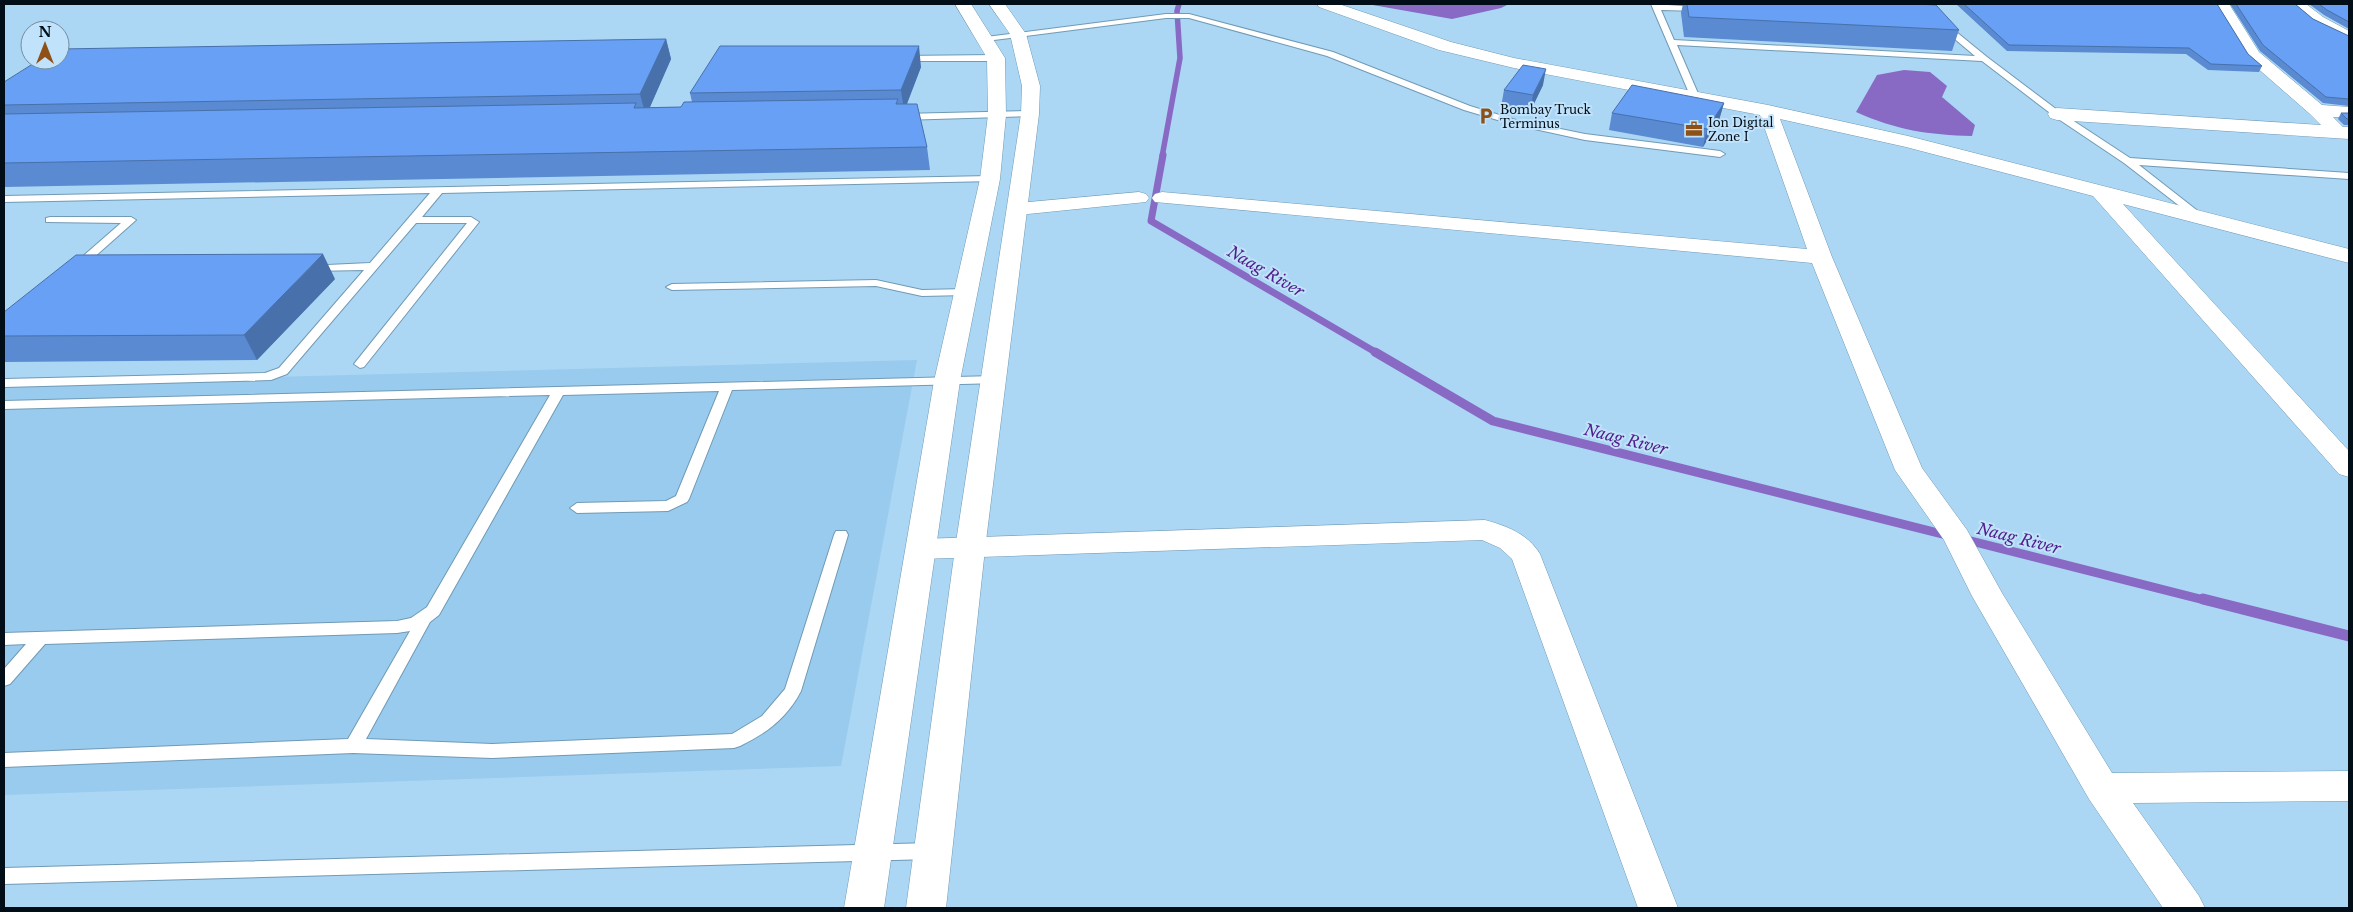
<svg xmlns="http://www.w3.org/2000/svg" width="2353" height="912" font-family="'Libre Baskerville',serif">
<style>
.built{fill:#98cbed}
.water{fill:#8869c4}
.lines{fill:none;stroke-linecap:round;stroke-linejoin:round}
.stream-far3{stroke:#8869c4;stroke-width:5.5}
.stream-far2{stroke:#8869c4;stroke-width:7}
.stream-far1{stroke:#8869c4;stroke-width:9}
.stream{stroke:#8869c4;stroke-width:11}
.lane-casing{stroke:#709ab5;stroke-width:2}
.street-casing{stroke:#709ab5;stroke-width:1}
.highway-casing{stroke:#709ab5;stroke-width:1}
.lane{fill:#fff;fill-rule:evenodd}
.street{fill:#fff;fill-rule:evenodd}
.highway{fill:#fff;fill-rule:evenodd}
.wall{fill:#598ad2}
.shaded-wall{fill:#4870ab}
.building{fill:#67a0f4;stroke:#4870ab}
.labels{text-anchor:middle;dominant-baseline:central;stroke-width:4;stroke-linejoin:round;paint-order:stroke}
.far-poi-label{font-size:12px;fill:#010d17;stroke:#c0e2fa;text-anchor:start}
.water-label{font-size:16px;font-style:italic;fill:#4f1e8b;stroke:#c0e2fa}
</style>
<rect width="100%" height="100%" fill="#abd7f4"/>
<path class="built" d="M917,360l-76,406 -837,29v-411z"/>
<path class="water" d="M1367,4h142l-8,4 -49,11z
M1904,70l26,2 17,14 -5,11 33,28 -3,11c-43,-1 -76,-6 -116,-24l21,-37z"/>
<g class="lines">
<path class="stream-far3" d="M1162,157l18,-99 -3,-47 2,-7"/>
<path class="stream-far2" d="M1163,155l-12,66 226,132"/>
<path class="stream-far1" d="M1375,352l118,69 457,115
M1963,539l245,62"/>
<path class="stream" d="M2203,599l146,37"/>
<g class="lane-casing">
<path id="lane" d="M1651,4l49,3 4,2 -4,2 -39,-1 13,30 301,16 -62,-52h9l65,53 73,55 70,46 219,15v6l-210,-14 69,54 -5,3 -4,-1 -75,-58 -70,-47 -72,-55 -305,-16 23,53 -8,2z
M1166,14h23l144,38 137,54 46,14 69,14 135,17 5,3 -5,3 -135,-17 -74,-16 -47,-14 -137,-54 -138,-38h-23l-180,23 -4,-2 4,-2z
M901,56l95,-1 4,3 -4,3h-98l-1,-2z
M1030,111l5,3 -2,2 -132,4 -5,-3 5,-3z
M990,176l4,1v4l-552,12 -20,24h49l8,5 -115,145 -4,1 -6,-4 113,-141h-51l-129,151 -16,6 -267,7v-8l261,-6 14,-5 85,-98 -54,1 -6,-3 2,-2 64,-3 60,-70 -426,9v-6z
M50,217h81l5,3 -54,48h-8l-2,-2 2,-2 47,-41 -75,-1v-4z
M876,280l46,10 44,-1 6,3 -6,3 -44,1 -46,-10 -204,4 -6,-3 6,-3z
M995,376l5,1 1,3 -1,3 -268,7 -43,109 -2,3 -19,9 -91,2 -7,-5 7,-5 89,-2 10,-5 43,-105 -156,4 -124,220 -9,7 -64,117 126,5 240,-10 30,-18 23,-27 49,-154 2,-4h10l2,4 -47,156c-14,27 -34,42 -61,55l-6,2 -242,10 -139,-5 -349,14v-14l344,-14 62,-108 -13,2 -352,11 -35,40 -6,2v-17l22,-25 -22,1v-12l393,-12 14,-3 16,-11 123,-212 -546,14v-8z
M932,843l7,2 2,6 -2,6 -7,2 -928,25v-16z"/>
</g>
<g class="street-casing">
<path id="street" d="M1317,4h22l112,38 63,16 254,47 140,31 441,113v14l-226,-59 226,247v26l-10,-3 -246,-278 -187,-49 -126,-28 52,138 90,211 45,62 35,63 110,180 237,-2v30l-216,2 66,93 6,12h-42l-74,-109 -117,-203 -28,-56 -49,-70 -83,-207 -657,-61 -3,-4 3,-4 7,-2 645,57 -47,-134 -246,-47 -75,-18 -120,-43z
M2213,4h16l30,48 63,53 27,2v10h-16l10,10h6v12l-292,-19 -7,-2 -2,-4 2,-4 7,-2 264,17 -11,-11 -63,-55z
M2288,4h18l17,13 26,14v11l-38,-19z
M1139,192l7,2 3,4 -3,4 -128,13 -7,-2 -4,-4 4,-4 7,-2z
M1485,520c22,6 43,14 55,34l138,354h-40l-126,-349 -12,-11 -18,-8 -561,19 -11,-3 -4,-7 4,-7 11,-3z"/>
</g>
<g class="highway-casing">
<path id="highway" d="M955,4h16l34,54 1,57 -6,64 -40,202 -76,527h-40l90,-527 46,-202 8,-64 -1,-57z
M989,4h16l21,30 14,52 -1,28 -54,435 -39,359h-40l49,-359 66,-435 1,-28 -12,-52z"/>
</g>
<use href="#lane" class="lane"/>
<use href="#street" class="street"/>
<use href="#highway" class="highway"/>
</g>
<path class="wall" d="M1683,4h242l34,26 -7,21 -268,-14 -3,-24z
M1956,4h261l31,50 14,12 -3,6 -51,-2 -22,-16 -179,-3z
M2230,4h65l18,15 36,17v70l-26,-3 -63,-52z
M2309,4h40v25l-25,-14z
M666,39l5,20 -21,48h31l11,-5 -2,-9 231,-26 -14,37 20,43 3,23 -926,17v-105z
M1543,85l-13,27 -29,-5 3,-17z
M1724,103l-5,17 -16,27 -94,-17 3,-17z
M2341,113h8v12h-5l-6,-6z
M335,279l-78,81 -253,2v-50z"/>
<path class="shaded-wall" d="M666,39l5,20 -25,57 -6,-22z
M919,46l2,21 -17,44 -3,-21z
M1546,69l-3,16 -13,27 3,-17z
M1724,103l-5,17 -16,27 4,-18z
M323,254l12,25 -78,81 -13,-25z"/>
<path class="building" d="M1687,4h229l20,1 23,25 -270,-13z
M1964,4h253l31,50 14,12 -51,-2 -22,-16 -180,-3z
M2236,4h59l18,15 36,17v63l-23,-2 -63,-52z
M2319,4h30v18l-22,-12z
M666,39l-26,55 -636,11v-23l35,-22h21v-11z
M720,46h199l-18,44 -211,3z
M1523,65l23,4 -13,26 -29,-5z
M1632,85l92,18 -17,26 -95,-16z
M898,99l-2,5h21l10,43 -923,16v-49l632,-11 -2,5 47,-1 3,-5z
M2341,113h8v6h-2z
M323,254l-79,81 -240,1v-24l72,-57z"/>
<defs>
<g id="parking-bare" transform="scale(1.35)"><path d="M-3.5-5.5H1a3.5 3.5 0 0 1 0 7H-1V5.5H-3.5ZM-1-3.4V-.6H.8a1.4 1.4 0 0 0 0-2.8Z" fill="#8f5016" stroke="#c0e2fa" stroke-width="2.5" paint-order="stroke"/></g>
<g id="office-bare" transform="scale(1.35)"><path d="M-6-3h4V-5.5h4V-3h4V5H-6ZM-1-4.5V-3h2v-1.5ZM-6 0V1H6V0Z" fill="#8f5016" stroke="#c0e2fa" stroke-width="2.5" paint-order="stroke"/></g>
</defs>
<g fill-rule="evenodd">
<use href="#parking-bare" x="1486" y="116"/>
<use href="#office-bare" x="1694" y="129"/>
</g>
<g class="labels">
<g class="far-poi-label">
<text x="1500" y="109">Bombay Truck<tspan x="1500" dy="14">Terminus</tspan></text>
<text x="1708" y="122">Ion Digital<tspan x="1708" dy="14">Zone I</tspan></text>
</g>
<g class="water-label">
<text transform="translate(1266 271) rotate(30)">Naag River</text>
<text transform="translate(1626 439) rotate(14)">Naag River</text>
<text transform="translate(2019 538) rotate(14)">Naag River</text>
</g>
</g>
<rect width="2353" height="912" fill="none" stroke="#010d17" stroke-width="10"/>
<g transform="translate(45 45)"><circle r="24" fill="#c0e2fa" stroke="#748d9f"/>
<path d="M0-4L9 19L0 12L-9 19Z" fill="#8f5016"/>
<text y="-8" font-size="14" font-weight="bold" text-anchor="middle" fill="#010d17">N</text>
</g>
</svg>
